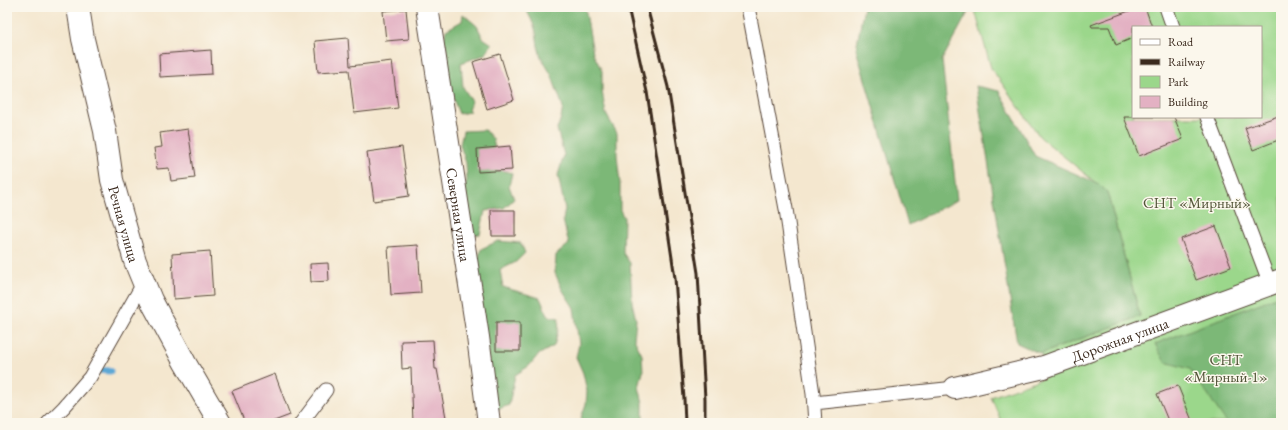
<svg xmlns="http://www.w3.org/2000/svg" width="1288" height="430" font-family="'EB Garamond',serif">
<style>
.green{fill:#9bd78b;stroke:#6b8054;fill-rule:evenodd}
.forest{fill:#7cb877;stroke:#5c714a}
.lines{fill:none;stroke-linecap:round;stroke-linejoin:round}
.stream{stroke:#5da8d5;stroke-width:7}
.building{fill:#e3b1c3}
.service-casing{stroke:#574639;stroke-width:15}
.minor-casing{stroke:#574639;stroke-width:24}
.service{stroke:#fff;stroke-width:13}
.minor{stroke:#fff;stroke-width:22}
.rail{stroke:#3b2a1e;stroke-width:3}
.labels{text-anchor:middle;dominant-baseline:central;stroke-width:3;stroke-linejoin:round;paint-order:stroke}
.park-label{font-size:15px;fill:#535539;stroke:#fbf7ec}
.street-label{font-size:15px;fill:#3b2a1e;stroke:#fbf7ec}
</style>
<rect width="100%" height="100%" fill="#fbf7ec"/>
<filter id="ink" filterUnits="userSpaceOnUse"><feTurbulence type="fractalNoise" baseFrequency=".025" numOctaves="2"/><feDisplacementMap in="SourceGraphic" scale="8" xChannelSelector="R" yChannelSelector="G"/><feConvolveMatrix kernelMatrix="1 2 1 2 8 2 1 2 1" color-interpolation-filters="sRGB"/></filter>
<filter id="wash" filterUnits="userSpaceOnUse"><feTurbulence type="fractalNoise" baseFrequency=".012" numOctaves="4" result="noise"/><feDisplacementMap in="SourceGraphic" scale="16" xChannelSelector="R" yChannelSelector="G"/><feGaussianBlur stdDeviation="0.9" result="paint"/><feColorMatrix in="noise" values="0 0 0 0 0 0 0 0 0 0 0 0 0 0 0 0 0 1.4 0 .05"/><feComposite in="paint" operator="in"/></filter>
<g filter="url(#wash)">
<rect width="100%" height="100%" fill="#f4e7cf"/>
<path class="green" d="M974,7h307v416h-279l-11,-26 55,-20 -5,-23 99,-38 -33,-124 -67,-55 -49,-69zM1133,27h128v90h-128z"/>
<path class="forest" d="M525,7h60l8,46 9,18v20l4,23 11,19v22l3,29v26l4,8 -1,35 7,10 2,39 4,18 -2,19 8,16 1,17 -4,15 4,16v20h-60l-2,-5 5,-14 1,-13 -4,-18 -7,-16 3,-13 -5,-36 -12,-19 -7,-16 1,-18 13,-11 -6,-24 2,-11 -7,-34 6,-20 -7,-26 4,-11 2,-11 -12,-33 -10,-17 -3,-11 -2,-14 -3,-9z
M864,7h107l-29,53 15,140 -49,25 -52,-176z
M463,14l14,12 6,12 9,6 -8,11 -23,8 2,24 8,13 -2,12 -10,2 -13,-34 2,-16 -1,-13 -3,-12 2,-9 16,-9z
M976,86l23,5 36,65 64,28 8,8 33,124 -99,38 -24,-11z
M485,130l8,9 4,20 5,11 10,3 -3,13 5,13 -10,9 -19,3 -5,23 -7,1 -11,-39 5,-16 -1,-17 -6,-18 3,-14z
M498,241l23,2 4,10 -9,9 -16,8 3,17 37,11 8,18 11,2 -1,12 -4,16 -16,9 -9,11 -14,9 -6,30 -13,5 -21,-138 6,-23z
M1281,295v128h-54l-37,-54 -25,-7 -10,-18z"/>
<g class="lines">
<path class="stream" d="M96,370l14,1"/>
</g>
<g id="blocks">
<path class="building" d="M1140,7h5l7,20h-19v11l-17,7 -7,-18h-17l-1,-2z
M406,9l3,30 -23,2 -3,-30z
M348,38l2,28 42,-5 6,47 -44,5 -5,-43 -31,2 -3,-31z
M211,50l1,24 -52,3 -1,-23z
M500,54l14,46 -27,9 -14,-47z
M1281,115v24l-28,11 -8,-22z
M1124,117h50l9,22 -44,17z
M188,129l7,49 -24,3 -2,-13 -12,1 -3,-21 8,-1 -2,-14z
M510,146l2,24 -34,2 -1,-23z
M402,147l7,49 -35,5 -7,-49z
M491,210h24v26h-23z
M1216,226l15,41 -35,13 -15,-41z
M418,245l3,48 -30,2 -3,-48z
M210,251l3,45 -39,3 -2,-45z
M328,263l1,18 -18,1 -1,-18z
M496,322h24v29h-24z
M433,340l2,29h2l10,54h-34l-2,-55 -9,1 -1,-28z
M275,374l15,41 -21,8h-24l-13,-32z
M1178,386l15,37h-24l-12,-29z"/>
</g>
</g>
<g filter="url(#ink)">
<use href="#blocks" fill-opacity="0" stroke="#574639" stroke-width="1"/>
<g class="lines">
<g class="service-casing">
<path id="service" d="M748,7l38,202 27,185 2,29
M1166,7l7,20
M1207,117l63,167
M814,403l141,-15
M48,423l16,-16 26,-30 54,-95
M301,423l25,-33"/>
</g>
<g class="minor-casing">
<g id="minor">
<path id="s1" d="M78,7l5,32 22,92 7,49 23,81 16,39 34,63 35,60"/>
<path id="s2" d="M427,7l51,330 11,86"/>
<path id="s3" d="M955,388l89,-21 237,-87"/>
</g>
</g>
<use href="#service" class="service"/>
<use href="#minor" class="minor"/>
<path class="rail" d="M628,7l19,85 28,186 9,121 1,24
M647,7l21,80 30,186 7,126v24"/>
</g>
</g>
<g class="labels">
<g class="park-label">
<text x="1197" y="202">СНТ «Мирный»</text>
<text x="1226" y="359">СНТ<tspan x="1226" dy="17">«Мирный-1»</tspan></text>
</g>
<g class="street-label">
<text stroke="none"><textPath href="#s2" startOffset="210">Северная улица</textPath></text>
<text stroke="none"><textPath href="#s1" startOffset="222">Речная улица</textPath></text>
<text stroke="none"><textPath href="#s3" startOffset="172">Дорожная улица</textPath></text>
</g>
</g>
<rect width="1288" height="430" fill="none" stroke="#fbf7ec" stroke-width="24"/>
<rect x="1132" y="26" width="130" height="92" fill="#fbf7ec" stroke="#aea59a"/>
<rect x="1140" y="39" width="20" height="6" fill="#ffffff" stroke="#aea59a"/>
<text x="1168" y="46" font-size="12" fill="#3b2a1e">Road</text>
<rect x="1140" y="59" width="20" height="6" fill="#3b2a1e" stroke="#aea59a"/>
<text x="1168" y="66" font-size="12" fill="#3b2a1e">Railway</text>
<rect x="1140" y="76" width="20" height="12" fill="#9bd78b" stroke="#aea59a"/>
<text x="1168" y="86" font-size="12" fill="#3b2a1e">Park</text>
<rect x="1140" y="96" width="20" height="12" fill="#e3b1c3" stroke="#aea59a"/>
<text x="1168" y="106" font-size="12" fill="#3b2a1e">Building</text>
</svg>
